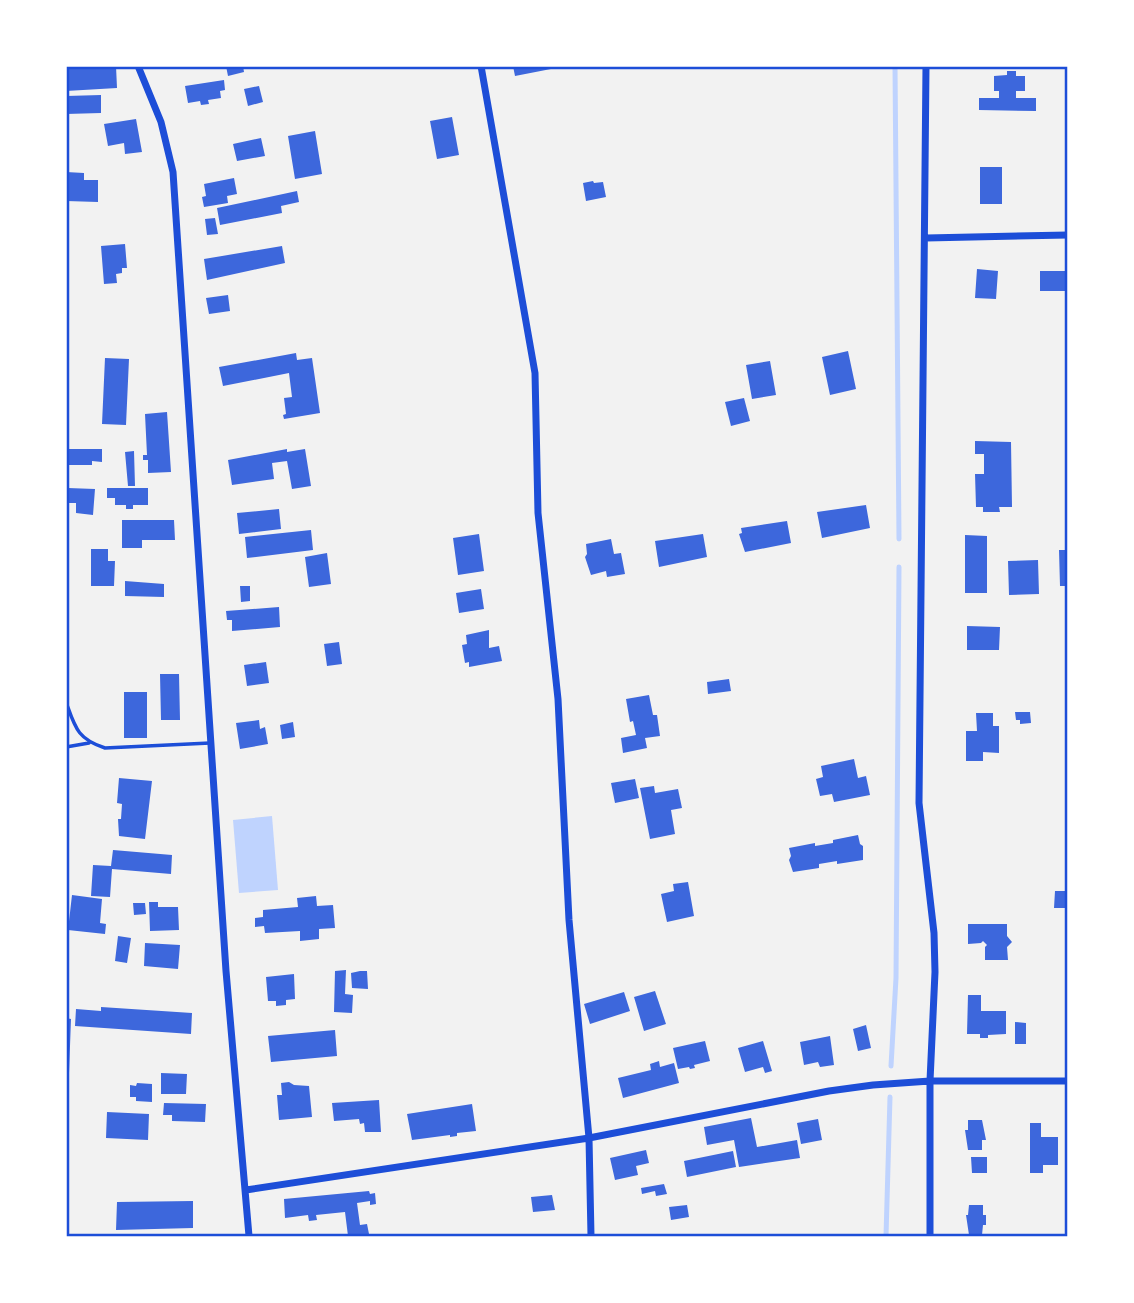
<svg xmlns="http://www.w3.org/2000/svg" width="1134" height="1303" font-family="'Nunito Sans',sans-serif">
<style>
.water{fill:#bfd3fe}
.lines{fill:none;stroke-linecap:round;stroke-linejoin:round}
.stream{stroke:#bfd3fe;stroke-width:5}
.building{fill:#3d67dc}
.service{stroke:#1d4ed8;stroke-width:3.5}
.minor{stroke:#1d4ed8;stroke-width:7}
.neatline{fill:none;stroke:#1d4ed8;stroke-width:2.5}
</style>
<rect width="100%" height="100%" fill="#f2f2f2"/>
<path class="water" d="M272,816l6,74 -39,3 -6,-73z"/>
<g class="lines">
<path class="stream" d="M895,66l4,473
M891,1066l5,-88 3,-411
M886,1236l4,-139"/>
</g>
<path class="building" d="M77,66h39l1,22 -51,3v-22z
M226,66h17l1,6 -16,4z
M513,66h43v2l-41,8z
M1007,71h9v5h9v15h-9v7h20v13l-57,-1v-12h20v-7h-5v-15l13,-1z
M224,80l1,10 -5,1 1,7 -13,2 1,4 -8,1 -1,-4 -12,2 -3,-17z
M259,86l4,16 -15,4 -4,-17z
M101,95v18l-35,1v-18z
M452,117l7,38 -22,4 -7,-38z
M136,119l6,33 -17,2 -1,-11 -16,3 -4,-22z
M315,131l7,43 -27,5 -7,-43z
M261,138l4,18 -28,5 -4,-17z
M980,167h22v37h-22z
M66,172l18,1v7h14v22l-32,-1z
M234,178l3,16 -10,2 1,7 -24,4 -2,-10 4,-1 -2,-12z
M593,181l1,2 9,-1 3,15 -20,4 -3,-18z
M297,191l2,11 -18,4 1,7 -62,12 -3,-17z
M215,218l3,16 -11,1 -2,-16z
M125,244l2,24h-5v5l-6,1 1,9 -13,1 -3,-38z
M282,246l3,17 -78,17 -3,-21z
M977,269l21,2 -2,28 -21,-1z
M1040,271h28v20h-28z
M228,295l2,16 -21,3 -3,-16z
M848,351l8,38 -26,6 -8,-38z
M296,353l1,7 15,-2 8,55 -36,6 -1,-4 3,-1 -2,-16 8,-1 -3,-24 -66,13 -4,-19z
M105,358l24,1 -3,66 -24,-1z
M770,361l6,34 -24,4 -6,-34z
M744,398l6,23 -19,5 -6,-24z
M167,412l4,60 -23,1v-13h-5v-5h4l-2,-41z
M975,441l36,1 1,65h-13l1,5h-17v-5h-7l-1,-33h9v-20h-9z
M68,449h34v13l-10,-1v4h-23z
M287,449v3l18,-3 6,37 -19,3 -5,-28 -15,2 2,16 -42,6 -4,-25z
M134,451l1,35h-7l-3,-34z
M68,488l27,1 -2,26 -17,-2v-10h-9z
M107,488h41v17h-15v4h-7v-4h-11v-7h-8z
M866,505l4,23 -48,10 -5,-26z
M279,509l2,20 -42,5 -2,-21z
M122,520h52l1,20h-33v8h-20z
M787,521l4,22 -46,9 -6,-18 3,-1 -1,-5z
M311,530l2,20 -66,8 -2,-21z
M479,534l5,37 -26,4 -5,-37z
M703,534l4,23 -48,10 -4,-26z
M965,535l22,1v57h-22z
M611,539l3,15 7,-1 4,21 -18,3 -1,-6 -15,4 -6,-18 2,-3 -1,-10z
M91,549h17v12h7l-1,25h-23z
M1059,550h9v36h-8z
M327,553l4,31 -22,3 -4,-30z
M1038,560l1,34 -30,1 -1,-34z
M125,581l39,3v13l-39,-1z
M240,586h10v15l-9,1z
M481,589l3,20 -25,4 -3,-20z
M279,607l1,20 -48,4v-11h-5l-1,-9z
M967,626l33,1 -1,23h-32z
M489,630v18l10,-2 3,15 -33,6v-5l-4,1 -3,-18 5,-1 -1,-9z
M339,642l3,22 -15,2 -3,-22z
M266,662l3,21 -22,3 -3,-21z
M160,674h19l1,46h-19z
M729,679l2,12 -23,3 -1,-12z
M124,692h23v46h-23z
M649,695l4,20h4l3,21 -15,2 2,10 -24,5 -2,-15 15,-3 -3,-14 -3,1 -4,-23z
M1015,712h15l1,11 -11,1v-4h-4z
M976,713h17v13h6v27l-16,-1v9h-17v-30h11z
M259,720l1,9 5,-2 3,17 -28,5 -4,-26z
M293,722l2,15 -13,2 -2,-14z
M854,759l4,19 8,-2 4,19 -36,7 -2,-8 -12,2 -4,-17 7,-2 -2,-11z
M119,778l33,3 -7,58 -26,-3 -1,-17h3l1,-15 -5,-1z
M635,779l4,19 -24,5 -4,-20z
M654,786l1,7 23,-4 4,19 -11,2 4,24 -25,5 -10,-51z
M858,835l2,9 3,2v14l-26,4v-3l-18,3v4l-26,4 -4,-12 2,-4 -2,-8 26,-5v3l18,-3v-3z
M113,850l59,5 -1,19 -59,-5 -2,28 -19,-1 2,-31 18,1z
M688,882l6,34 -27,6 -6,-28 13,-3 -1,-7z
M1055,891h13v17h-14z
M72,895l30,4 -2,24 6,1 -1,10 -37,-4z
M316,896l1,10 16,-1 2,23 -16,1v10l-19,2v-10l-35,2 -1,-7 -9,1v-9l8,-1v-7l35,-3 -1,-9z
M149,902h9v5h20l1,23 -29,1z
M133,903h12l1,11 -12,1z
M968,924h39v12l5,6 -5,5 1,13h-23v-13l2,-2 -4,-4 -2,2 -13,1z
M118,936l13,2 -4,25 -12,-2z
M145,943l35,2 -2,24 -34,-3z
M346,970l-1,24 8,1 -1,18 -18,-1 1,-41z
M360,971h7l1,18 -16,-1 -1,-15z
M294,974l1,25 -9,1v5l-10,1v-5h-8l-2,-24z
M655,991l11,33 -22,7 -10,-34z
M624,992l6,19 -40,13 -6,-20z
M968,995h13v16h25v23l-18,1v3h-8v-4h-13z
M101,1007l91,6 -1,21 -116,-8 1,-17 25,2z
M66,1018l5,1 -2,54h-3z
M1015,1022l11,1v21h-11z
M866,1025l5,23 -13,3 -5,-22z
M335,1030l2,26 -66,6 -3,-26z
M830,1036l4,29 -14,2 -2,-5 -14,3 -4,-23z
M705,1041l5,20 -16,4 1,3 -5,1 -1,-2 -11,2 -5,-21z
M763,1041l9,30 -7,2 -2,-6 -18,5 -7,-24z
M659,1061l1,6 14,-4 5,20 -56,15 -5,-20 33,-8 -1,-6z
M161,1073l26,1 -1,20h-25z
M289,1082l5,3 15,1 3,31 -33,3 -2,-25h5l-1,-12z
M137,1083l15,1v18l-16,-1v-4h-6v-12l6,1z
M379,1100l2,32h-16l-1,-9 -4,1 -1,-5 -25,2 -2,-18z
M164,1103l42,1 -1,18 -33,-1v-6h-9z
M472,1104l4,27 -19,2v3l-7,1v-2l-38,5 -5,-26z
M107,1112l42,2 -1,26 -42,-2z
M751,1118l6,29 40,-7 3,18 -61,9 -5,-27 -27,5 -3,-18z
M818,1119l4,21 -21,4 -4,-21z
M968,1120h14l4,20h-4v10h-14l-3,-20h3z
M1030,1123h11v14h17v28h-15v8h-13z
M646,1150l3,13 -13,3 2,9 -23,5 -5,-22z
M733,1151l3,16 -49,10 -3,-16z
M971,1157h16v16h-15z
M664,1184l3,10 -11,2 -1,-5 -13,3 -1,-6z
M369,1191l1,3 5,-1 1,11 -6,1v-4l-13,2 3,22 7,-1 2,10 -21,2 -3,-24 -29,3 1,5 -8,1 -1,-6 -23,3 -1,-19z
M552,1195l3,15 -22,2 -2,-15z
M193,1201v27l-77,2 1,-28z
M687,1205l2,12 -18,3 -2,-13z
M969,1205h14v10h3v10h-3l-1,10h-13l-3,-20h2z"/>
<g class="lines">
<path class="service" d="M66,702c9,25 11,37 39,46l105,-5
M66,747l23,-4"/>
<path class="minor" d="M138,66l23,56 12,50 53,799 23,265
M481,66l54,307 3,140 20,186 11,221 20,218 2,98
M926,66l-7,737 15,130 1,39 -5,109v155
M926,238l142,-3
M246,1190l343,-52 240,-47 44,-6 57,-4h138"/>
</g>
<rect width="1134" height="1303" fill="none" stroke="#ffffff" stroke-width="136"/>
<rect x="68" y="68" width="998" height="1167" class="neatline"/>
</svg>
